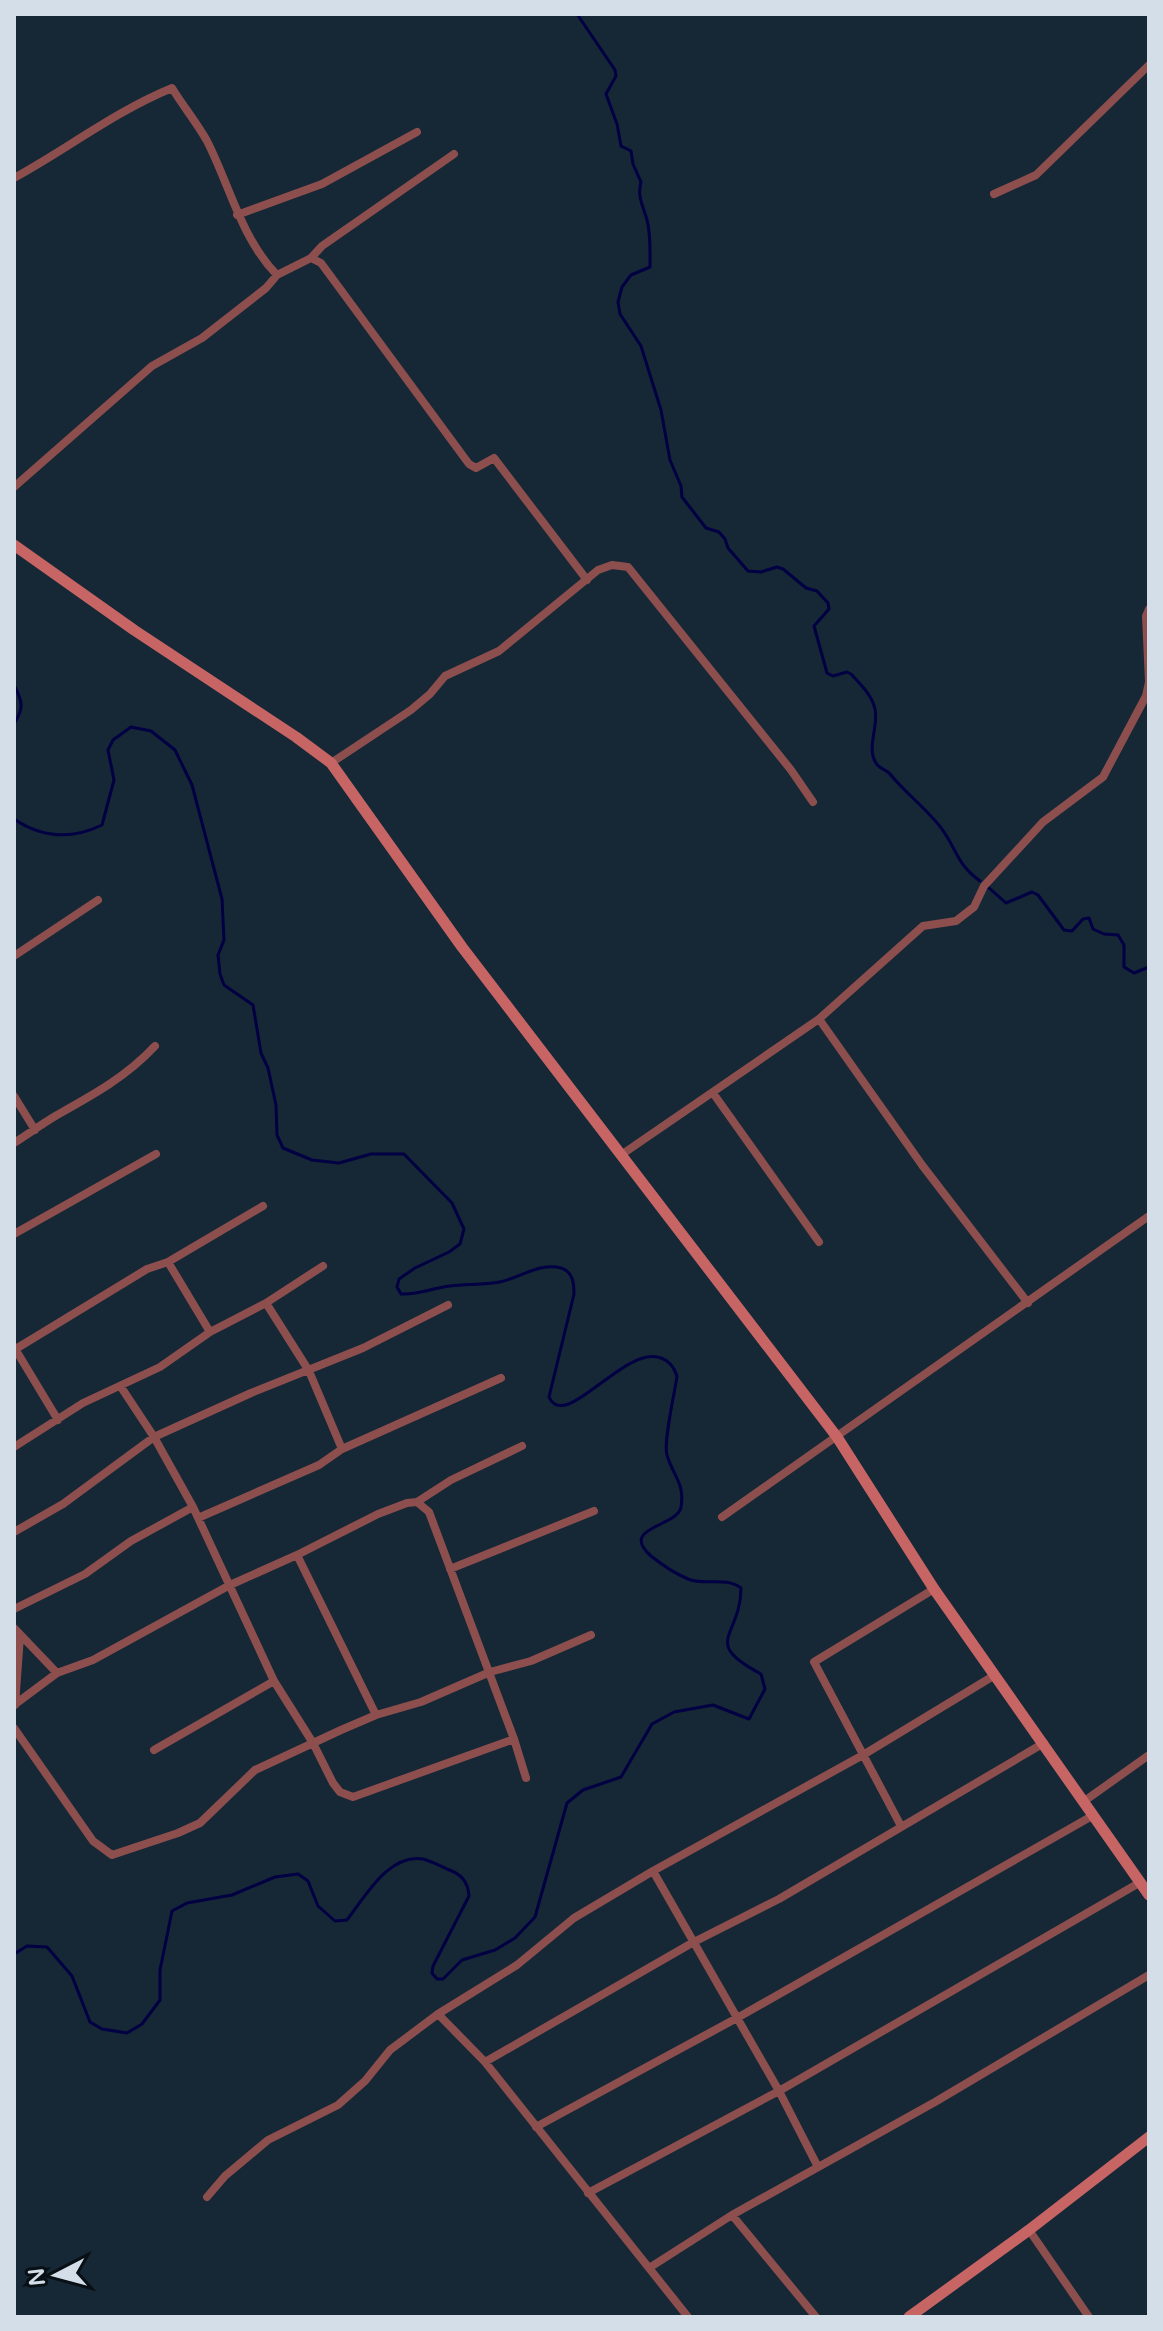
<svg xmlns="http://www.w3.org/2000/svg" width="1163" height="2331" font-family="'Varela Round',sans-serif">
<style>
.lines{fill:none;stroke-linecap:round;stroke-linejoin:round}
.stream{stroke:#000042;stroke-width:3}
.street{stroke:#8d4f4e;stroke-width:8}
.secondary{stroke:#c76565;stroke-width:11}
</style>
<rect width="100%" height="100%" fill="#162736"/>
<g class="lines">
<path class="stream" d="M577,14l38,56 1,6 -10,18 11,30 4,22 10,5 2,13 8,18c-4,15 2,23 6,38 4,15 3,32 3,47l-19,8 -9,12 -4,15 2,12 21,32 20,64 9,50 11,26 1,11 24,31 13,4 6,7 3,9 20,23 13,1 16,-5 6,2 23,19 11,3 11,12 1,6 -15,17 13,47 6,3 14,-4 4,2c9,10 21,21 24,35 4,17 -9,39 1,54 3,6 10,6 14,11 16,20 42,39 54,58 14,21 14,33 36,49
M14,664v5
M14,685c9,17 10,23 0,39
M14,819c28,19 57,21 88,6l12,-45 -6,-30 5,-10 18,-13 20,4 24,19 17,35 30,114 2,41 -6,15 2,19 4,11 29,20 8,48 7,15 8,37 1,30 6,13 29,12 27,3 32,-9h33l48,49 12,26 -4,15 -11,8 -34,16 -16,11 -2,8 4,7c18,1 31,-6 49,-8 16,-2 34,-1 50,-4 19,-4 41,-20 61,-14 12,4 13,15 13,26l-25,103c16,36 76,-53 112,-39 9,3 13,9 16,18 -2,16 -14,66 -10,79 6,21 18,28 14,52 -3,20 -63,20 -30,49 10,8 25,18 37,23 16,7 38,-3 53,9 0,49 -41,54 20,86l4,15 -16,30 -36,-14 -39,7 -22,12 -31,53 -38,13 -16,13 -32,114 -20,21 -20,12 -33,10 -19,19h-6l-5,-6 1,-7 36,-70c-1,-15 -8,-22 -22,-27 -7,-3 -16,-8 -24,-10 -34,-6 -58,38 -76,61l-12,1 -17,-15 -10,-25 -10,-7 -23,3 -43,18 -45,8 -15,8 -12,59v30l-18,24 -15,9 -25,-4 -12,-7 -18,-46 -25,-29 -20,-1 -13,8
M988,887l18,16 26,-11 6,3 26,35 8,1 11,-12 6,-1 4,11 11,5 14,1 6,10v22l10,6 15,-6"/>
<path class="street" d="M14,178c53,-29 102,-67 158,-90 11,18 25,35 35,53 23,45 34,97 70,134l34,-17 10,5 148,201 7,4 18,-10 93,122
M994,194l42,-19 113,-110
M237,215l85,-31 95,-52
M311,258l11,-12 132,-92
M14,487l138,-121 50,-28 64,-50 11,-13
M331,763l80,-53 19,-16 15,-18 54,-25 99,-81 14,-5 16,2 163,203 22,32
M14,956l84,-56
M819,1019l103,146 106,138
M713,1093l106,149
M14,1096l21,34
M14,1143c14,-9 28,-19 43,-28 36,-20 69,-38 98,-69
M621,1155l198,-136 104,-93 33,-5 18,-14 10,-21 59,-64 60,-45 43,-81 3,-14 -3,-66 3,-7
M14,1234l142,-80
M168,1262l42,70
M266,1303l43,68 33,78
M14,1347l44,73
M14,1350l133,-81 21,-7 95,-56
M121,1387l33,50 39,70 81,174 39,62 20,40 7,9 13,5 161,-58 -85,-227 -12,-10
M14,1447l69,-44 77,-36 50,-35 56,-29 57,-37
M722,1517l427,-301
M198,1518l121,-53 23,-16 159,-71
M14,1532l49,-28 91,-67 97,-44 112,-45 85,-43
M297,1555l79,160
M450,1569l144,-58
M14,1609l71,-35 46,-33 62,-34
M14,1628l43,45
M14,1705l43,-32 36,-13 137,-75 67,-30 81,-41 29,-11 10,-1 34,-22 71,-34
M15,1705l5,-69
M14,1728l79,113 19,14 66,-22 22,-10 55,-53 86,-40 35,-15 45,-13 69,-30 41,-11 60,-26
M514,1739l12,39
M154,1750l120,-69
M1083,1802l66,-47
M901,1826l-87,-164 120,-73
M653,1871l126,220 39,76
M438,2014l47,48 203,255
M485,2062l207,-119 87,-44 265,-156
M536,2127l201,-109 355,-202
M588,2193l191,-102 360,-208
M207,2197l18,-21 43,-36 70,-35 27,-24 25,-31 48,-36 79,-49 57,-47 79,-47 210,-116 132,-80
M732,2215l84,102
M1029,2230l60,87
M649,2268l83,-53 203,-113 214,-127"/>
<path class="secondary" d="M14,545l120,85 162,107 35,26 131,184 375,490 97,152 215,306
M909,2317l120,-87 120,-93"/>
</g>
<rect width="1163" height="2331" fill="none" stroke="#d4dee9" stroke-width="32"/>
<g transform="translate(56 2275) rotate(264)" stroke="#080f15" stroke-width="6" paint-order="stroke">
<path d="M0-6L14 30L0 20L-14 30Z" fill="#d4dee9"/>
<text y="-12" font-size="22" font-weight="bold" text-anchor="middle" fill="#d4dee9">N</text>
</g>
</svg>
